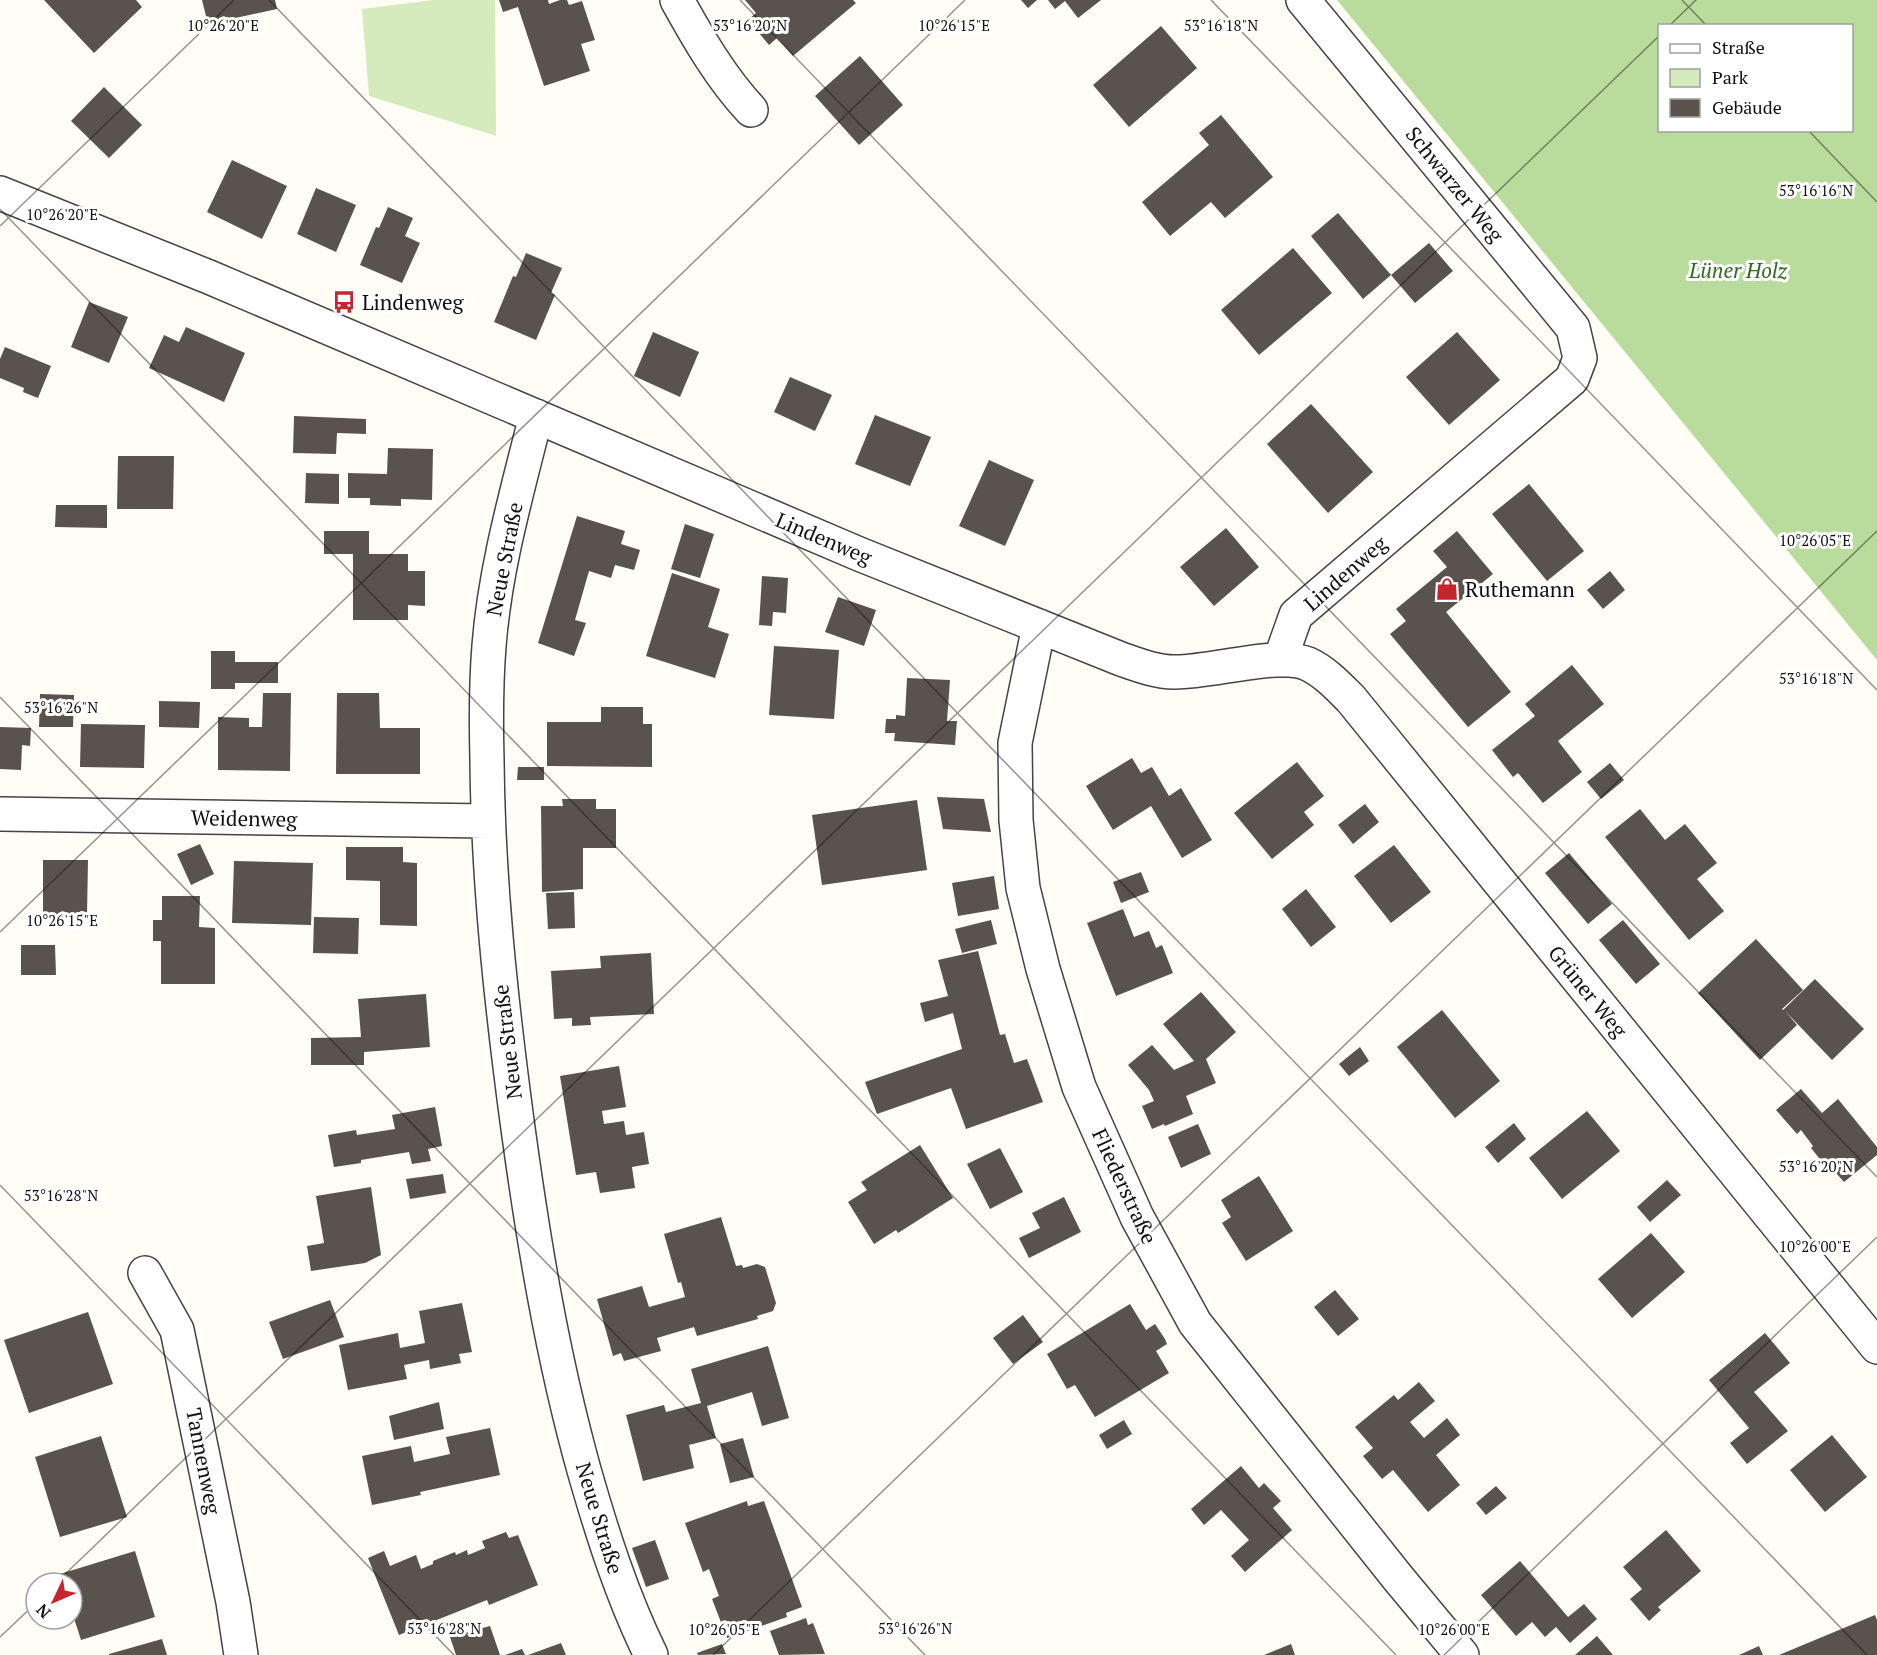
<svg xmlns="http://www.w3.org/2000/svg" width="1877" height="1655" font-family="'PT Serif',serif">
<style>
.green{fill:#d5ebbd}
.forest{fill:#b9dc9c;fill-rule:evenodd}
.building{fill:#5a524d}
.lines{fill:none;stroke-linecap:round;stroke-linejoin:round}
.minor-casing{stroke:#444;stroke-width:36}
.minor{stroke:#fff;stroke-width:33}
.ticks{fill:none;stroke:#111;stroke-width:1.5;stroke-opacity:0.45}
.labels{text-anchor:middle;dominant-baseline:central;stroke-width:6;stroke-linejoin:round;paint-order:stroke}
.street-label{font-size:21px;fill:#111;stroke:#fff}
.park-label{font-size:21px;font-style:italic;fill:#2f6b1f;stroke:#fff}
.poi-label{font-size:21px;fill:#111;stroke:#fff;text-anchor:start}
.ticks-label{font-size:15px;text-anchor:middle;fill:#111;stroke:#fff;stroke-width:6;stroke-linejoin:round;paint-order:stroke}
</style>
<rect width="100%" height="100%" fill="#fffdf5"/>
<path class="green" d="M433,0h62l1,136 -127,-40 -7,-87z"/>
<path class="forest" d="M1337,0h540v660zM1660,26h192v104h-192z"/>
<path class="building" d="M44,0h92l6,7 -48,46z
M202,0h73l2,9 -69,15z
M499,0h49l1,4 11,-4h7l2,5 13,-4 13,39 -14,4 9,27 -46,15 -26,-79 -15,5z
M745,0h108l3,3 -63,53 -16,-18 -8,7 -21,-25 8,-7z
M1021,0h16l-9,8z
M1048,0h53l-23,18 -13,-17 -10,8z
M1161,26l36,42 -68,59 -36,-42z
M860,56l43,49 -44,40 -44,-49z
M104,87l38,38 -33,33 -38,-37z
M1221,115l52,62 -48,41 -14,-16 -41,34 -28,-34 67,-57 -10,-12z
M232,160l55,26 -25,53 -55,-27z
M316,188l40,17 -20,47 -39,-18z
M388,207l25,11 -8,18 15,7 -18,40 -42,-18 16,-38 3,1z
M1338,213l53,62 -28,24 -52,-63z
M1429,243l24,28 -38,32 -24,-28z
M1293,248l39,45 -73,62 -38,-45z
M526,253l36,15 -11,25 4,2 -19,45 -42,-18 19,-46 3,1z
M89,302l39,15 -19,46 -38,-16z
M186,327l59,26 -21,49 -75,-34 15,-33 15,7z
M653,332l46,20 -19,45 -46,-21z
M1457,332l43,48 -51,45 -43,-48z
M5,347l46,19 -13,32 -15,-6 1,-4 -24,-10v-19z
M790,377l42,18 -17,36 -41,-19z
M1311,404l62,68 -45,41 -61,-69z
M875,415l56,22 -21,49 -55,-22z
M294,416l72,3v15l-29,-1 -1,21 -43,-1z
M388,448l45,1 -1,51 -31,-1v7l-31,-1v-7h-22v-25l39,1z
M118,456h56l-1,53h-56z
M989,460l45,20 -29,66 -46,-20z
M306,473l33,1v30l-34,-1z
M1529,484l55,67 -37,30 -55,-67z
M56,505h51v23l-52,-1z
M577,516l48,15 -4,13 19,6 -6,20 -19,-5 -4,13 -22,-7 -14,49 11,3 -12,33 -36,-13z
M685,524l29,10 -14,44 -29,-9z
M1226,528l33,39 -45,39 -34,-39z
M324,531h45v23h39v17h17v35l-17,-1v15h-55v-66h-29z
M1457,531l36,43 -47,38 65,80 -43,35 -78,-93 16,-13 -10,-12 51,-42 -14,-16z
M1610,571l15,19 -22,19 -16,-19z
M672,573l48,16 -12,38 21,7 -14,44 -69,-22z
M762,576l26,2 -2,35 -13,-1 -1,14 -13,-1z
M838,597l38,13 -12,36 -39,-14z
M774,646l65,4 -5,69 -65,-4z
M211,651h24v11h43v21h-43v6h-24z
M1572,665l32,39 -46,37 24,31 -39,31 -25,-30 -5,4 -21,-27 43,-34 -10,-12z
M907,678l43,2 -3,41h10l-2,24 -61,-4 1,-8h-10l1,-14h10v-4l9,1z
M263,693h28l-1,78 -72,-1v-53l31,1v9h13z
M337,693h42l1,35h40v46h-84z
M40,694l34,1 -1,32h-34z
M159,701l41,1 -1,26 -40,-1z
M601,707h42v17h9v43l-105,-1v-44h54z
M81,724l64,1 -1,43 -64,-1z
M0,727l31,1 -1,18 -8,-1 -1,25 -21,-1z
M1132,758l9,15 11,-6 17,29 12,-8 31,52 -30,18 -31,-52 -38,24 -27,-44z
M1297,762l27,34 -20,16 10,13 -42,34 -38,-46z
M1610,763l14,17 -23,19 -14,-17z
M518,767h26v13h-27z
M937,797l47,2 7,33 -48,-3z
M562,799h34v10h20v39h-33v41l-41,3 -1,-86h22z
M917,800l10,70 -105,15 -10,-70z
M1365,804l14,18 -26,22 -15,-19z
M1640,809l25,31 20,-16 32,39 -20,16 27,32 -35,29 -84,-103z
M200,844l14,30 -23,11 -14,-31z
M1394,845l37,47 -40,31 -37,-47z
M346,847h57v15l14,1v63l-37,-1v-44l-34,-1z
M1569,853l43,51 -24,20 -43,-51z
M43,860h45l-1,55 -44,-1z
M234,861l79,2 -2,62 -79,-2z
M1141,872l8,20 -28,11 -8,-21z
M994,876l5,33 -41,7 -6,-33z
M1306,889l30,38 -25,20 -29,-38z
M574,892l1,36 -27,1 -2,-36z
M162,896h38l-1,31 16,1v56h-54v-43h-8v-21h9z
M1123,909l11,28 15,-6 7,17 6,-3 11,28 -57,23 -29,-73z
M314,917l45,1 -1,36 -45,-1z
M991,920l6,24 -35,9 -7,-24z
M1623,920l37,44 -24,20 -37,-44z
M1756,939l47,51 -21,19 1,1 32,-31 49,50 -32,31 -47,-49 12,14 -37,35 -62,-67z
M21,945h34l1,30h-35z
M978,951l22,84 5,-1 9,29 13,-4 16,43 -77,27 -15,-41 -74,26 -12,-32 97,-33 -9,-36 -28,9 -5,-19 28,-7 -10,-36z
M651,953l3,61 -64,3 1,8 -19,1v-8l-18,1 -3,-48 50,-3 -1,-12z
M1201,992l35,40 -30,27 10,24 -30,13 7,18 -28,12 -1,-2 -12,5 -10,-23 12,-5 -5,-11 -21,-25 24,-20 22,25 20,-9 -31,-37z
M426,994l4,53 -66,5v13h-53v-27l50,-1 -3,-38z
M1442,1010l58,71 -45,37 -58,-71z
M1360,1047l9,14 -20,15 -10,-12z
M619,1066l7,41 -24,4 2,13 20,-3 2,14 18,-3 5,32 -17,3 3,21 -35,5 -4,-21 -20,3 -16,-99z
M1801,1089l21,24 16,-14 39,48v8l-33,27 -14,-16 -3,2 -16,-20 2,-2 -12,-16 -4,4 -21,-24z
M435,1107l7,39 -14,3 3,12 -19,3 -3,-12 -48,8v3l-27,4 -6,-32 28,-5 1,5 38,-6 -3,-14z
M1587,1111l33,40 -58,48 -33,-41z
M1514,1123l12,16 -28,24 -13,-16z
M1198,1124l13,30 -30,14 -13,-31z
M920,1145l33,53 -55,35 -2,-3 -22,14 -26,-42 19,-12 -6,-8z
M1000,1148l23,44 -33,17 -23,-45z
M443,1174l3,19 -36,6 -4,-20z
M1259,1176l34,55 -47,30 -24,-38 9,-6 -10,-17z
M1667,1180l14,15 -31,27 -13,-15z
M371,1187l10,68 -16,8 -54,8 -4,-25 17,-3 -8,-47z
M1064,1197l17,35 -52,26 -10,-20 21,-10 -8,-15z
M721,1217l15,49 6,-1 1,3 14,-4 8,3 11,36 -3,8 -16,5 1,3 -61,17 -3,-9 -37,11 4,13 -37,10 -3,-8 -8,3 -16,-57 45,-13 7,21 36,-10 -4,-15 -3,1 -14,-49z
M1651,1233l34,39 -53,46 -34,-39z
M1335,1290l24,29 -21,17 -24,-29z
M330,1300l14,37 -61,22 -14,-37z
M462,1303l10,49 -13,2 2,9 -31,6 -1,-9 -25,5 3,14 -59,11 -9,-45 59,-12 2,15 25,-5 -6,-32z
M1130,1304l16,26 9,-6 10,15 2,5 -11,7 13,22 -74,44 -20,-32 -8,4 -20,-35z
M88,1312l25,72 -84,29 -25,-73z
M1023,1315l20,27 -30,22 -20,-26z
M1765,1333l25,30 -36,29 34,39 -41,33 -17,-21 19,-15 -40,-48z
M768,1346l21,72 -27,8 -10,-34 -45,14 9,32 -27,7 5,23 -51,13 -17,-66 38,-10 2,7 35,-9 -10,-34z
M1419,1382l16,19 -25,21 14,16 23,-20 13,17 -24,20 24,30 -32,27 -35,-42 -11,9 -19,-23 10,-8 -18,-21 39,-32 4,5z
M439,1402l5,27 -50,11 -5,-24z
M1124,1420l8,14 -25,15 -8,-14z
M490,1428l10,47 -80,17 1,3 -49,10 -10,-49 49,-10 3,16 36,-8 -4,-17z
M1832,1435l35,42 -42,35 -35,-42z
M101,1436l26,81 -67,20 -25,-80z
M743,1438l11,39 -24,6 -10,-39z
M1241,1466l18,22 5,-5 17,18 -8,7 19,22 -47,42 -14,-16 18,-16 -28,-30 -17,15 -13,-16z
M1496,1486l11,12 -21,17 -10,-12z
M747,1501l1,5 16,-5 38,106 -16,6 1,4 -60,21 -15,-39 7,-3 -10,-27 -6,3 -18,-49z
M1666,1530l35,41 -43,36 3,3 -12,11 -19,-22 12,-10 -19,-22z
M506,1532l3,6 9,-3 20,50 -49,20 -2,-5 -88,35 -31,-77 16,-7 6,15 26,-11 5,14 12,-5v-3l22,-9 1,3 11,-5 1,5 17,-7 -3,-7z
M655,1540l14,39 -23,8 -14,-39z
M135,1551l20,66 -74,23 -9,-28v-29h-9l-3,-9z
M1520,1561l48,56 16,-13 13,15 -27,24 -14,-16 -11,10 -13,-15 -16,14 -35,-41z
M1875,1615l2,5v35h-98z
M806,1618l2,7 5,-2 12,31 -46,1 -9,-24z
M490,1626l10,29h-44l-6,-18z
M1597,1636l16,19h-38z
M162,1639l5,16h-58v-1z
M561,1643l5,12h-38z
M722,1644l4,10 -28,1 -1,-2z
M1291,1644l4,11h-31z
M1759,1646l4,9h-24z
M522,1649l3,6h-20z"/>
<g class="lines">
<g class="minor-casing">
<path id="minor" d="M677,0c21,38 44,78 74,110
M0,193l209,84 650,277 262,105c17,6 35,13 53,13 36,1 104,-21 134,-8 17,8 30,22 43,35l526,648
M536,416c-19,76 -41,152 -47,230 -3,38 -3,76 -2,114 1,121 14,241 30,361 16,118 35,234 67,349 18,63 38,126 67,185
M1039,626l-24,117 1,77 7,68 20,81 36,118 58,130 58,106 203,255 64,77
M1280,660l16,-45 276,-236 8,-21 -7,-30 -270,-328
M0,814l488,7
M145,1273l32,57 56,272 8,53"/>
</g>
<use href="#minor" class="minor"/>
</g>
<path class="ticks" d="M269,0l1598,1655M740,0l1137,1177M1211,0l666,690M1682,0l25,26M1669,26l27,-26M1808,130l69,72M0,209l1396,1446M0,226l234,-226M0,697l925,958M0,932l965,-932M0,1185l454,470M56,1583l1604,-1548M0,1637l36,-34M713,1655l1164,-1124M1444,1655l433,-418"/>
<defs>
<g id="bus-bare" transform="scale(1.8)"><path d="M-5-6H5V4H4V6H2V4H-2V6H-4V4H-5ZM-3.5-4V0h7V-4ZM-3.5 1.2v1.5H-2V1.2ZM2 1.2v1.5H3.5V1.2Z" fill="#c4262e" stroke="#fff" stroke-width="2.5" paint-order="stroke"/></g>
<g id="shop-bare" transform="scale(1.8)"><path d="M-5-2.5h2.3a2.7 3.5 0 0 1 5.4 0H5L5.5 6h-11ZM-1.5-2.5h3a1.5 2.3 0 0 0-3 0Z" fill="#c4262e" stroke="#fff" stroke-width="2.5" paint-order="stroke"/></g>
</defs>
<g fill-rule="evenodd">
<use href="#bus-bare" x="344" y="302"/>
<use href="#shop-bare" x="1447" y="589"/>
</g>
<g class="labels">
<g class="street-label">
<text transform="translate(1455 184) rotate(51)">Schwarzer Weg</text>
<text transform="translate(824 538) rotate(23)">Lindenweg</text>
<text transform="translate(504 559) rotate(-79)">Neue Straße</text>
<text transform="translate(1345 573) rotate(-41)">Lindenweg</text>
<text transform="translate(244 818) rotate(1)">Weidenweg</text>
<text transform="translate(1588 991) rotate(51)">Grüner Weg</text>
<text transform="translate(507 1042) rotate(-97)">Neue Straße</text>
<text transform="translate(1125 1186) rotate(65)">Fliederstraße</text>
<text transform="translate(204 1461) rotate(79)">Tannenweg</text>
<text transform="translate(600 1518) rotate(73)">Neue Straße</text>
</g>
<g class="park-label">
<text x="1738" y="270">Lüner Holz</text>
</g>
<g class="poi-label">
<text x="362" y="302">Lindenweg</text>
<text x="1465" y="589">Ruthemann</text>
</g>
</g>
<g class="ticks-label">
<text x="223" y="31">10°26'20"E</text>
<text x="954" y="31">10°26'15"E</text>
<text x="750" y="31">53°16'20"N</text>
<text x="1221" y="31">53°16'18"N</text>
<text x="1816" y="196">53°16'16"N</text>
<text x="62" y="220">10°26'20"E</text>
<text x="1815" y="546">10°26'05"E</text>
<text x="1816" y="684">53°16'18"N</text>
<text x="61" y="713">53°16'26"N</text>
<text x="62" y="926">10°26'15"E</text>
<text x="1816" y="1172">53°16'20"N</text>
<text x="61" y="1201">53°16'28"N</text>
<text x="1815" y="1252">10°26'00"E</text>
<text x="444" y="1634">53°16'28"N</text>
<text x="915" y="1634">53°16'26"N</text>
<text x="724" y="1635">10°26'05"E</text>
<text x="1454" y="1635">10°26'00"E</text>
</g>
<rect x="1658" y="24" width="195" height="108" fill="#ffffff" stroke="#a0a0a0" stroke-width="1.5"/>
<rect x="1670" y="44" width="30" height="9" fill="#ffffff" stroke="#a0a0a0" stroke-width="1.5"/>
<text x="1712" y="54" font-size="18" fill="#111111">Straße</text>
<rect x="1670" y="69" width="30" height="18" fill="#d5ebbd" stroke="#a0a0a0" stroke-width="1.5"/>
<text x="1712" y="84" font-size="18" fill="#111111">Park</text>
<rect x="1670" y="99" width="30" height="18" fill="#5a524d" stroke="#a0a0a0" stroke-width="1.5"/>
<text x="1712" y="114" font-size="18" fill="#111111">Gebäude</text>
<g transform="translate(54 1601) rotate(226)"><circle r="28" fill="#ffffff" stroke="#a0a0a0" stroke-width="1.5"/>
<path d="M0-4.5L10 22L0 15L-10 22Z" fill="#c4262e"/>
<text y="-9" font-size="16" font-weight="bold" text-anchor="middle" fill="#111111">N</text>
</g>
</svg>
